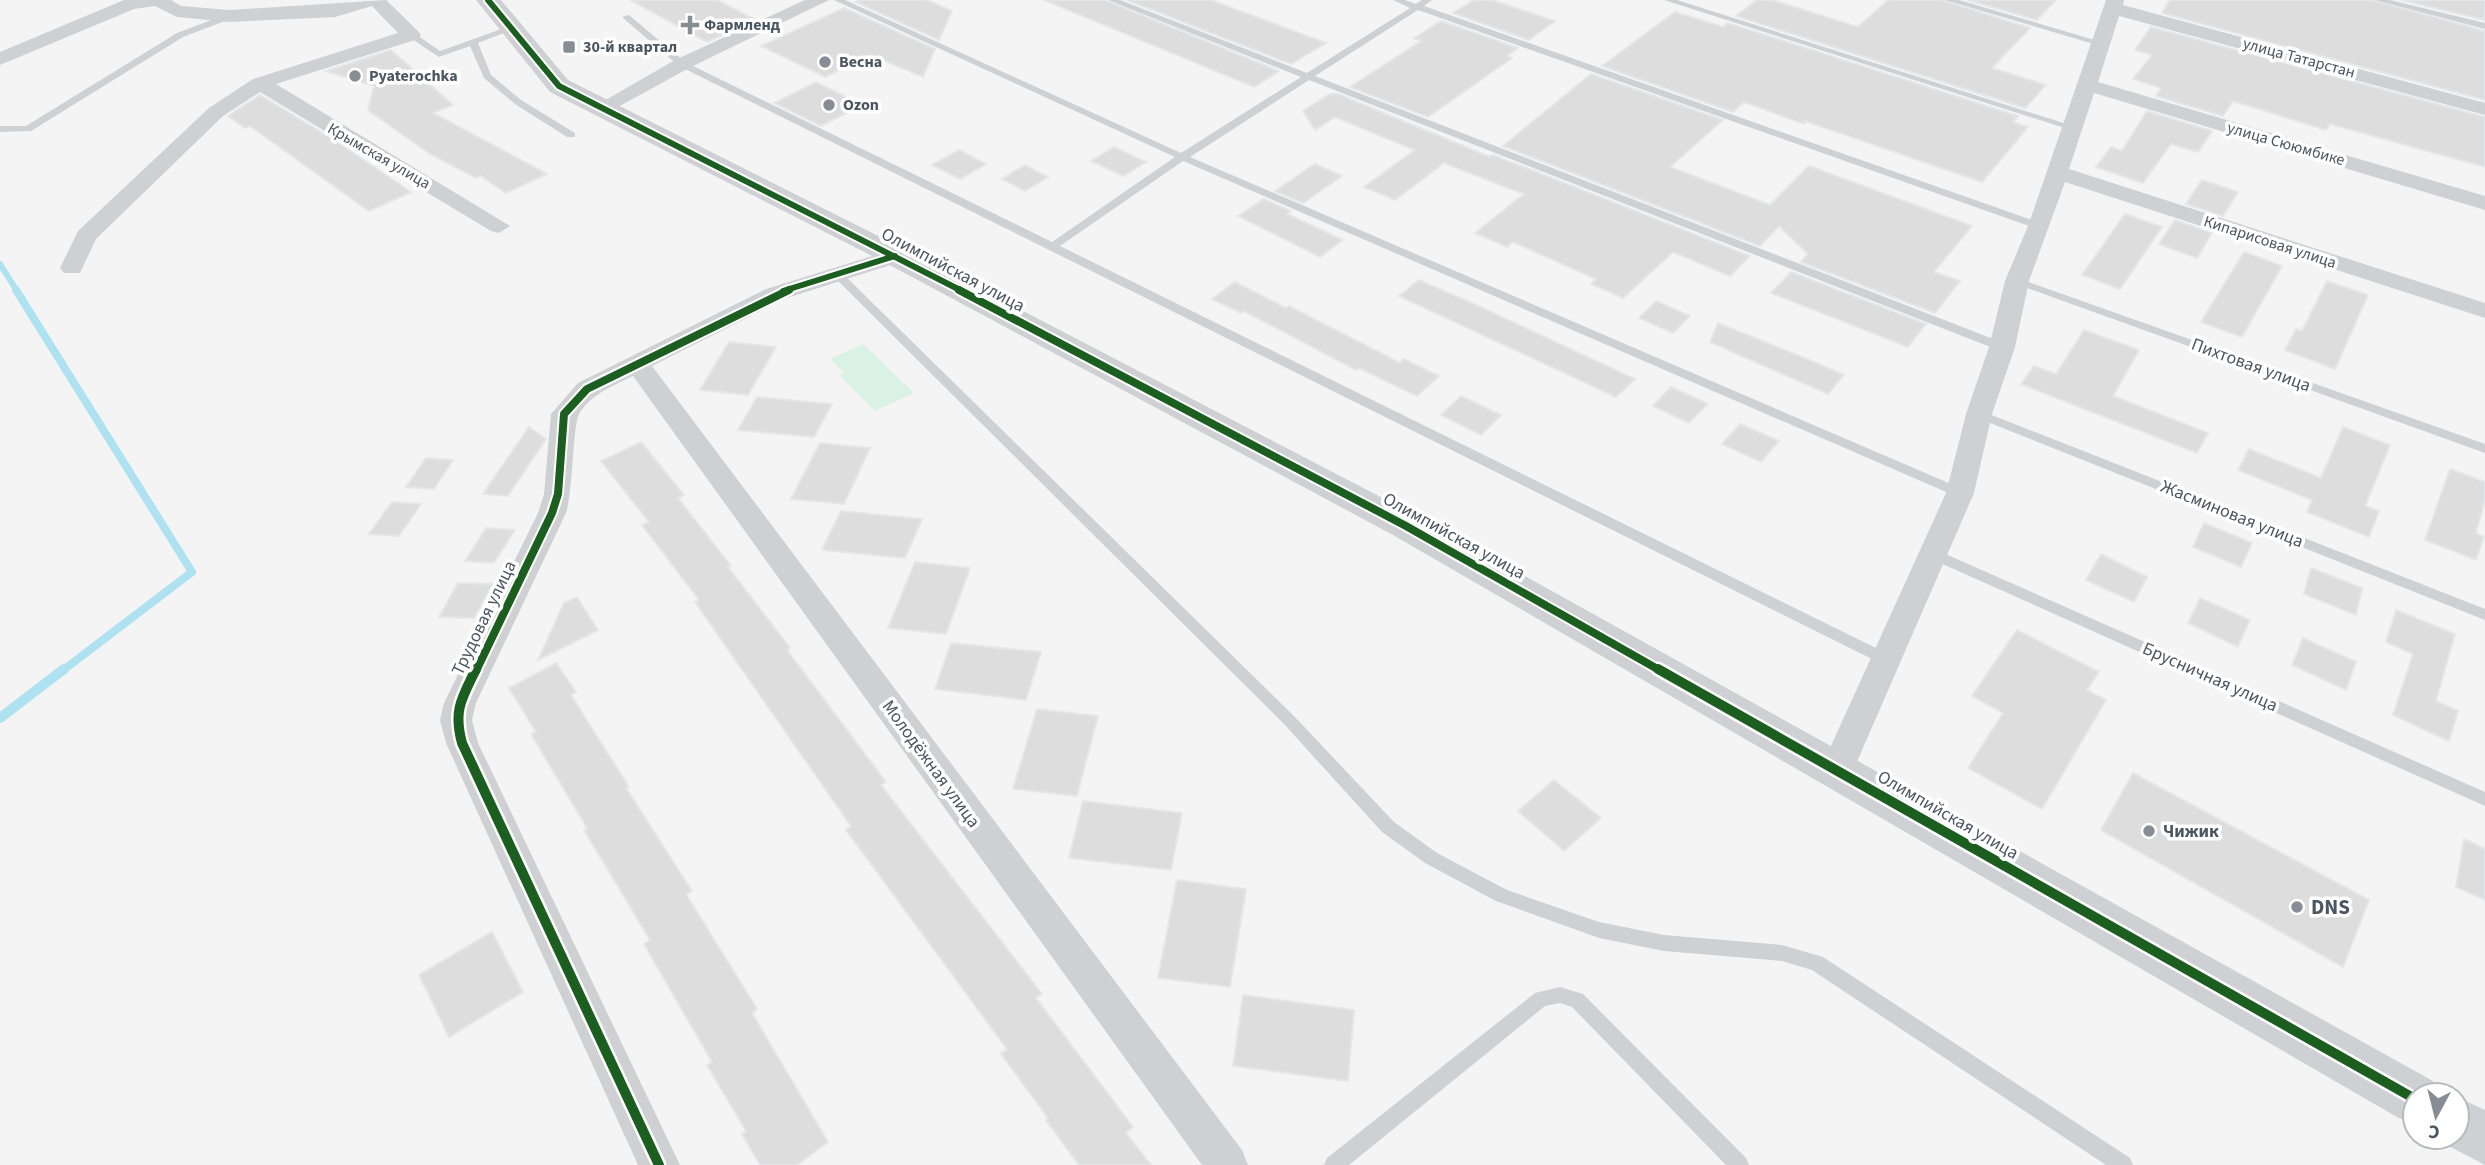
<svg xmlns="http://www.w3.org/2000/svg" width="2485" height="1165" font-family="'Source Sans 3',sans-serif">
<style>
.green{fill:#d9f2e3}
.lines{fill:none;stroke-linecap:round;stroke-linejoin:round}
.stream-far2{stroke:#aee2f0;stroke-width:6}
.stream-far1{stroke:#aee2f0;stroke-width:8}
.stream{stroke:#aee2f0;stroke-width:10}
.building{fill:#ddddde;stroke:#e5e6e7;stroke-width:2}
.lane{fill:#ced0d2;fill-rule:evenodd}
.street{fill:#ced0d2;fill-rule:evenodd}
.secondary{fill:#ced0d4;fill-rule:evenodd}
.cycleway-far2-casing{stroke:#fff;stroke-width:10}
.cycleway-far1-casing{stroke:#fff;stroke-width:12}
.cycleway-casing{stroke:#fff;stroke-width:15}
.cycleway-far2{stroke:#1b5e20;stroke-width:6}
.cycleway-far1{stroke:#1b5e20;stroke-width:8}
.cycleway{stroke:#1b5e20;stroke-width:10}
.poi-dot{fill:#868d94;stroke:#fff;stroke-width:2.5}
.labels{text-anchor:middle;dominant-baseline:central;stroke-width:7;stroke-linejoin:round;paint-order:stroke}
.far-poi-label{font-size:16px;font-weight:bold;fill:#4a5661;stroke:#fff;text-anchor:start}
.far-street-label{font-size:16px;fill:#4a5661;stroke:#fff}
.street-label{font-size:18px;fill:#4a5661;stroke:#fff}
.poi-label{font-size:18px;font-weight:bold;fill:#4a5661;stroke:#fff;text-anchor:start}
.near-poi-label{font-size:21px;font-weight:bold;fill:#4a5661;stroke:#fff;text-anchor:start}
</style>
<rect width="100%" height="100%" fill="#f4f4f4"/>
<path class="green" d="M863,344l51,49 -39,18 -36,-36 5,-3 -14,-13z"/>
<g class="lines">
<path class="stream-far2" d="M0,264l17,27"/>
<path class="stream-far1" d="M16,290l176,282 -130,99"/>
<path class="stream" d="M0,718l64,-49"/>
</g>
<path class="building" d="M630,0h87l39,20 -49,22z
M861,0h66l25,11 -13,29 -83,-38z
M1044,0h61l174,71 -25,16z
M1127,0h84l115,43 -35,21z
M1474,0h18l63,21 -26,19 -76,-27z
M1757,0h15l86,27 30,-27h54l88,28 -38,40 54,17 -21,23 -289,-92z
M1968,0h88l-19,20z
M2170,0h202l113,31v69l-323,-87z
M2401,0h84v20z
M844,8l91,41 -12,28 -52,-22 -46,22 -64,-31z
M1675,12l48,15 5,-4 290,93 -5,6 15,5 -46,55 -177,-61 -1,3 -60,-22 -11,10 -131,-46z
M1441,21l77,27 -11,8 5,2 -84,59 -78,-30 71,-46 -7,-3z
M2151,27l334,90v50l-155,-43 -4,6 -93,-29 -10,15 -67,-20 5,-8 -28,-9 19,-24 -17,-5z
M391,50l62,55 -20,8 114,61 -41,19 -25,-17 -5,2 -46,-24 -62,-44 6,-24 -48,-15z
M1591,74l132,46 -53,47 100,38 39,-39 163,60 -38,46 26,9 -25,32 -134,-51 7,-8 -29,-28 -19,20 -257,-100z
M816,82l47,23 -42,21 -47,-23z
M1330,94h8l152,63 3,-2 257,101 -20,20 -57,-24 -50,46 -32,-14 5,-5 -83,-37 -6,5 -32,-14 49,-39 -80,-31 -49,37 -31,-13 51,-37 -80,-33 -20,13 -12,-19z
M260,95l76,46 75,51 -42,19 -119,-85 -5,2 -17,-12z
M2147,111l65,20 -14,21 -27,-8 -28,39 -47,-16 15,-20 11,4z
M1114,147l32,15 -23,14 -32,-15z
M959,150l27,14 -26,15 -28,-14z
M1315,164l27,12 -39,27 -28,-12z
M1025,165l23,12 -23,14 -23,-12z
M2202,180l36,12 -15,24 -37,-12z
M1264,199l27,12 -4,3 56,26 -23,17 -82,-41z
M2125,214l37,13 -42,62 -38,-14z
M2175,220l37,13 -15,25 -38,-14z
M2244,252l38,14 -40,71 -41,-15z
M1791,272l135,52 -18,23 -137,-54z
M1419,280l55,24 161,75 -19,18 -217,-101z
M2327,281l41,14 -33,74 -50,-19 11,-21 6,2z
M1235,282l51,26 3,-2 111,57 4,-4 35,17 -22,20 -58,-28 -3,2 -112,-59 -3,2 -29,-14z
M1656,301l34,15 -17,17 -34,-15z
M1718,323l89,36 37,16 -16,19 -118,-52z
M2084,330l55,20 -26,46 95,37 -11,20 -176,-69 13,-18 22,8z
M729,342l47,5 -28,48 -48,-5z
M1671,387l37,17 -19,19 -36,-17z
M1461,396l40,19 -20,20 -40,-20z
M757,397l75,7 -18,33 -76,-7z
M1740,424l39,17 -18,21 -39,-18z
M529,427l17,12 -38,57 -25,-2z
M2343,427l47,18 -25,61 14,5 -10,26 -62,-25 5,-12 -74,-30 11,-21 72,29z
M641,442l43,53 -6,3 53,68 -3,1 62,81 -3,2 99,132 -5,3 161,209 -6,4 97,129 -7,6 25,32h-72l-33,-45 2,-2 -47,-64 6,-5 -161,-219 5,-4 -156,-224 4,-2 -57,-75 7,-3 -48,-61z
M820,443l50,5 -26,56 -53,-5z
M426,458l27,2 -19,29 -28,-2z
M2450,469l35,13v18l-9,33 8,4 -8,23 -51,-20z
M392,502l29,2 -22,32 -30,-2z
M841,511l81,8 -17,39 -83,-8z
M2204,523l48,20 -11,24 -48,-20z
M486,528l29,2 -21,33 -29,-2z
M2101,554l46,23 -13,25 -48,-22z
M915,562l55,6 -24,66 -58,-6z
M2311,568l51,20 -6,27 -52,-21z
M458,583l35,1 -19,34 -35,-1z
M577,597l21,33 -60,30 26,-57z
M2200,598l50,22 -12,27 -50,-24z
M2396,610l59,24 -19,67 22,10 -9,30 -56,-26 20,-61 -27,-12z
M2017,630l82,42 -12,18 19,10 -64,109 -74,-41 35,-55 -31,-17z
M2303,638l53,24 -10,28 -54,-25z
M951,643l90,9 -15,48 -91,-11z
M556,663l20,29 -5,3 58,92 -3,1 66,103 -6,3 71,115 -5,4 76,129 -31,23h-37l-18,-31 4,-3 -39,-66 5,-3 -68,-118 6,-4 -66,-110 3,-2 -56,-94 5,-2 -27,-44z
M1037,709l61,7 -21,80 -64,-7z
M2133,773l236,127 -26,67 -242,-137z
M1554,780l47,38 -37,33 -46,-40z
M1083,801l99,12 -11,57 -102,-12z
M2464,839l21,10v51l-29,-13z
M1177,880l69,9 -16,98 -72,-9z
M492,932l31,60 -74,45 -30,-62z
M1243,995l111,15 -6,71 -115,-15z"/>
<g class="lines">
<path class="lane" d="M834,0h11l336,153 120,-76 -193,-77h12l187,73 103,-65 -17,-8h12l11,4 6,-4h10l-8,6 619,218v4h-8l-617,-218 -103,66 691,268 2,3 -6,4 -4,-1 -689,-270 -119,77 775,333 2,3 -7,5 -777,-337 -123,85 832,410 2,4 -2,4h-10l-1203,-598 -57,-49 7,-2 56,47 367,180 123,-85z
M1664,0h13l402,128 -8,2z
M1945,0h14l146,43 -8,2z
M2375,0h15l95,23v6z
M230,13l4,3 -1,2 -50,19 -152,94 -31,1v-6h26l151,-93z
M507,27l7,2 -36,14 13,32 30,25 54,33v4h-8l-52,-33 -31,-26 -14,-32 -31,11 -33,-22 8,-2 26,18z
M836,270l4,1 454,445 100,106 43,31 70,37 92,32 65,13 118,10 41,12 307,201 3,7h-27l-294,-195 -30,-9 -118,-10 -65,-13 -103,-37 -71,-38 -43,-31 -98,-108 -452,-449v-4z
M2017,278l468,166v9l-472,-170 -2,-2z
M1979,410l506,199v11l-510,-203 -2,-3 2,-3z
M1934,549l551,243v14l-556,-248 -2,-4 2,-4z
M1560,987l23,7 163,164 3,7h-23l-154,-158 -12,-4 -15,3 -196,159h-25l3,-7 208,-165z"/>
<path class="street" d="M124,0h47l10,6 49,4 156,-10 32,31 3,4 -3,4 -142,45 234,142 -11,7 -8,-2 -231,-139 -37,24 -127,123 -16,34h-16l-4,-5 18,-37 131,-123 44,-29 145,-46 -26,-27 -37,11 -105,5 -53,-5 -22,-11 -21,3 -134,56v-13z
M805,0h24l-140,68 -82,45 -7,2 -10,-6 85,-49z
M2106,0h18l-1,5 362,98v12l-366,-99 -21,66 387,114v14l-391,-117 -25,76 416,134v15l-420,-136 -36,99 -14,66 -23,67 -18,79 -125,287 -12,4 -12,-4 -5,-10 126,-277 20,-79 23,-67 16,-66 23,-55z
M895,249l8,2 4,5 -4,5 -119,38 -132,67 590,784 6,15h-46l-569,-789c-20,10 -42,18 -54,38 -6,10 -6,77 -13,99l-90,190 -4,17 6,23 202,422h-42l-192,-422 -6,-23 4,-17 94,-190 6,-19 7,-80 27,-31 188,-94z"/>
<path class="secondary" d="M476,0h25l67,80 338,170 513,267 1014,564 6,14h-24v30l-18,-8 -1004,-582 -509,-273 -334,-170z
M2457,1097l28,13v55l-46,-24 -2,-4h20z"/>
<g class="cycleway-far2-casing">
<path id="cycleway-far2" d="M488,0l71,86 403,205
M783,291l112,-35"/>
</g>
<g class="cycleway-far1-casing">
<path id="cycleway-far1" d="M959,290l447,236 255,145
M476,671l76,-158 6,-19 6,-80 23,-25 202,-99"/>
</g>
<g class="cycleway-casing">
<path id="cycleway" d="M476,669c-14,29 -23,41 -14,74l197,422
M1658,669l757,430"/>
</g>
<use href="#cycleway-far2" class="cycleway-far2"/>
<use href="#cycleway-far1" class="cycleway-far1"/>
<use href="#cycleway" class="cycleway"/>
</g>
<g class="poi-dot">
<path d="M686.5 14.5h7v7h7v7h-7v7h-7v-7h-7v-7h7z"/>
<rect x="562" y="40" width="14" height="14" rx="3.5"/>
<circle cx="825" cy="62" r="7"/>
<circle cx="355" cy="76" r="7"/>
<circle cx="829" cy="105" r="7"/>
<circle cx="2149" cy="831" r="7"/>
<circle cx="2297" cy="907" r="7"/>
</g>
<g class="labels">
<g class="far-poi-label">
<text x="704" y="25">Фармленд</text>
<text x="583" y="47">30-й квартал</text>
<text x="839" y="62">Весна</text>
<text x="369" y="76">Pyaterochka</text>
<text x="843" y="105">Ozon</text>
</g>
<g class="far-street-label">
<text transform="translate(2299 58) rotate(15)">улица Татарстан</text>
<text transform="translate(2286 144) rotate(16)">улица Сююмбике</text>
<text transform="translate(379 156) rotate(30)">Крымская улица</text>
<text transform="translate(2270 242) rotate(18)">Кипарисовая улица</text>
</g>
<g class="street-label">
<text transform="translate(953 270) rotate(28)">Олимпийская улица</text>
<text transform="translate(2251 365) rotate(20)">Пихтовая улица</text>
<text transform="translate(2232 514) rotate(22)">Жасминовая улица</text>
<text transform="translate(1454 536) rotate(29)">Олимпийская улица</text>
<text transform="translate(484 618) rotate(-64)">Трудовая улица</text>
<text transform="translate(2210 677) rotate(24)">Брусничная улица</text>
<text transform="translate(931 764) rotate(54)">Молодёжная улица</text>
<text transform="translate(1948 815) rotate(30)">Олимпийская улица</text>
</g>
<g class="poi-label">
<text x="2163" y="831">Чижик</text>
</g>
<g class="near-poi-label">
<text x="2311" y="907">DNS</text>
</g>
</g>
<g transform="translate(2436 1116) rotate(187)"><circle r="33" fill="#ffffff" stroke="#b7bbc0" stroke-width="2"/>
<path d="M0-5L12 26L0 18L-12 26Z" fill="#868d94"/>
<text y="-10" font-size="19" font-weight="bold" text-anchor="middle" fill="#4a5661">С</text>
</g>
</svg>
